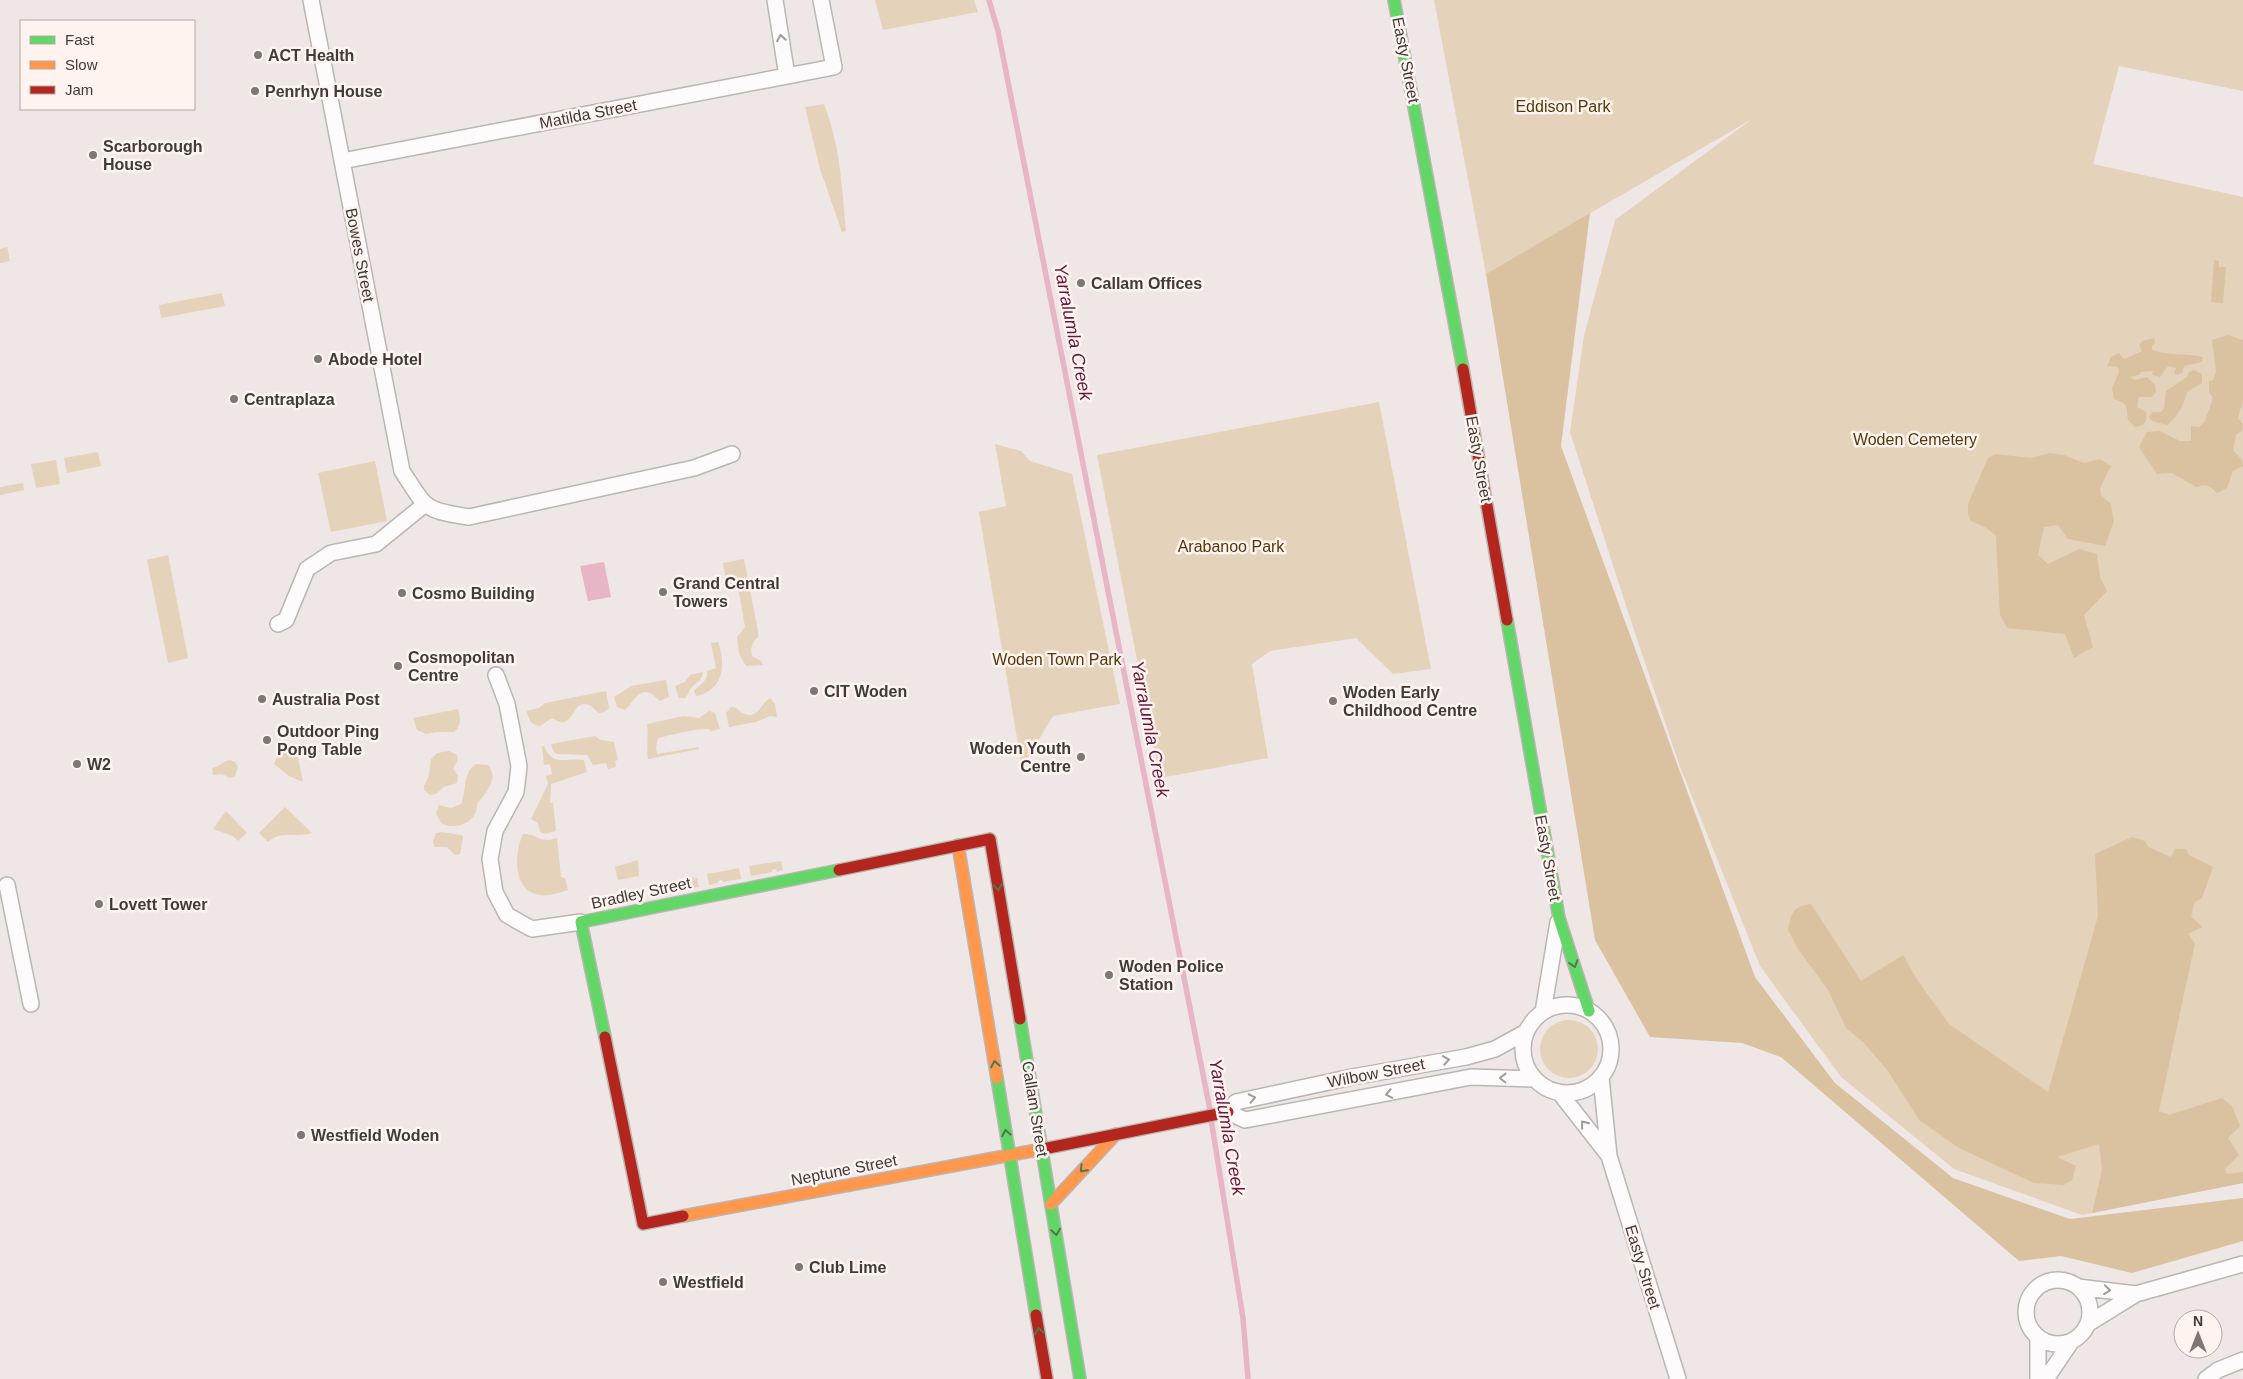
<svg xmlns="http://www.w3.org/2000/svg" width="2243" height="1379" font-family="Arial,sans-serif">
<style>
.green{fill:#e4d2ba}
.forest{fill:#dac2a1}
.water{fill:#e7b5c5}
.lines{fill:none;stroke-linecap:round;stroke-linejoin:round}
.stream{stroke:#e7b5c5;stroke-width:5.5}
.street-casing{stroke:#bbb5b3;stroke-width:18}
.fast-casing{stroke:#bbb5b3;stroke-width:14}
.slow-casing{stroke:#bbb5b3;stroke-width:14}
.jam-casing{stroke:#bbb5b3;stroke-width:14}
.street{stroke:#fdfbfb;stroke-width:15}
.fast{stroke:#63d668;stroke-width:11}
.slow{stroke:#ff974d;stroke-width:11}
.jam{stroke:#b3261e;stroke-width:11}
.oneway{stroke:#9e9b9a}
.oneway2{stroke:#4e794c}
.poi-dot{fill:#7d7775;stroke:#fff3f0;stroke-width:2}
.labels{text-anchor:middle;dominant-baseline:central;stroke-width:5;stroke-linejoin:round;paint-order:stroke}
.poi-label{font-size:16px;font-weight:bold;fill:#403b39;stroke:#fff3f0;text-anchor:start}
.street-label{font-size:16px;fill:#403b39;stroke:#fff3f0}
.park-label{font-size:16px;fill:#533908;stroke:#fff3f0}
.water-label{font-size:18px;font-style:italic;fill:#67163c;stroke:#fff3f0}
</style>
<rect width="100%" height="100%" fill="#efe7e5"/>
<path class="green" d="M875,0h99l4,12 -95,18z
M1434,0h809v91l-124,-25 -26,98 150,33v986l-161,32 -128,-46 -113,-92 -81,-111 -81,-202 -48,-143 -61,-189 14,-96 31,-116 137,-101 -266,155z
M824,104c16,41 18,83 22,127l-4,1 -22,-63 -15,-62z
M7,247l3,14 -10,2v-14z
M222,293l3,13 -64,12 -2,-13z
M1379,402l52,267 -38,5 -37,-36 -86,13 -18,13 16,94 -108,20 -63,-323z
M995,444l26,7 9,10 42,13 48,230 -67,12 -31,52 -43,-256 27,-6z
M98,452l3,14 -34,7 -3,-15z
M56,460l4,24 -24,4 -5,-24z
M375,461l12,60 -56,11 -13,-59z
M23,483l1,7 -24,5v-8z
M168,555l20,103 -20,5 -21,-103z
M744,559l14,72v6c-6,5 -8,11 -6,19l9,5 2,4 -17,1 -7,-12 -2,-17 8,-10 -6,-35 -13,-12 -3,-17z
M718,642c8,23 6,48 -22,54l-2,-5c6,-7 14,-9 13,-20l9,-3 -5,-25z
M703,672c-1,9 -6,9 -11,15 -4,4 -3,8 -7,11h-6l-4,-12 10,-4 5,-7z
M666,680l3,17 -9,4c-3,-2 -6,-6 -10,-8 -12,-5 -17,10 -25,17l-8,-3 -3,-10 17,-11z
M606,691l3,17 -5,4 -5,1c-3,-2 -6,-6 -10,-8 -15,-6 -14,14 -25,17 -4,1 -8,-2 -12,-4l-12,8c-9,-1 -12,-7 -13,-15l12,-3 6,-5z
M770,698l5,6 2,13 -7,-1 -14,6 -27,5 -3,-14 5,-6c7,0 8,5 14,7 13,5 16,-11 25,-16z
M458,709c3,9 3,17 -4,23h-18l-10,2 -9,-4 -4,-12z
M709,711l6,2 5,16 -10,2 -1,-2c-16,0 -34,5 -51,9l-2,9 1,7 42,-7v2l-51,10c-2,-13 1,-23 -1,-35l37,-8 15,2z
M595,736l6,4 13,2 4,18 -3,1 1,6 -8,2 -2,-6 -13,2 -6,-10 -30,-1 -4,-3 -2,-7z
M287,746l10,7 6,29 -14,-6 -15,-12 7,-16z
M542,746h2c9,22 22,11 40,14l3,12 -36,12 -1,19h3l3,28 -11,3 -5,-2 -2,-9 -7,-4 17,-35 -2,-8 6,-2 -2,-10 -6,1z
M449,751l8,4 1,4 -5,10 5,7 -1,7 -13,4 -8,7 -6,1 -6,-5v-4l5,-11 2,-16 6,-6z
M230,760l5,2 3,5 -3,9 -5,2 -8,-4 -9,1 -1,-7c8,-1 10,-7 18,-8z
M477,764l11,1c12,14 -3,29 -11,39 0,19 -21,27 -36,19l-5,-10 3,-8 12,3 10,-4c6,-12 1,-34 16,-40z
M285,807l27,26c-15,5 -31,-3 -44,9l-9,-9z
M226,811l21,22 -9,8 -5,-5 -20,-7z
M442,832l19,3 2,2 -3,17 -5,1 -8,-8h-13l-1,-6 3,-8z
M523,834c15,-1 14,10 34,4l4,39 4,1 3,12c-9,3 -18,6 -27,5 -29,-2 -27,-42 -18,-61z
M638,860l1,16 -21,4 -3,-13z
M781,861l2,9 -6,2 -1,-3 -4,1v2l-21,4 -2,-10z
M739,868l2,11 -18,3 -1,-2 -4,1v2l-9,2 -2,-11z
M693,877l1,2 3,-1 2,9 -30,4 -3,-3v-5z
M1540 1049a29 29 0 1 1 58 0a29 29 0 1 1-58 0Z"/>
<path class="forest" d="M1590,213l-29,233 194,531 80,106 118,95 117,41 173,-21v43l-111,32 -71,-17 -42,5 -238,-204 -39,-14 -92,-6 -55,-97 -109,-666z
M2214,260l5,1v6h7l-3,36 -12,-1z
M2228,335l15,5v61l-5,17 5,6 -1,7 -6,4 -3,15 9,10 1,6 -10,5 -6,17 -10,5c-7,-8 -11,-9 -21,-6l-24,-14 -15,1 -18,-27 8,-15 13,-1 20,10h11v-15l8,1 6,-6 8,-23 -4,-6v-11l4,-1 3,-9 -4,-31z
M2154,338l1,5 -3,3v4c17,6 34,3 51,7l-1,5 -18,4 -2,7 -5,2 -3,-2 2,-5 -8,-2 -8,11 -8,-2 1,-4 -12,1 -2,3 -9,2 5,3 12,-3 8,8 1,7 -4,5h-13l-2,10 9,5v8l-3,5 -8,2 -7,-7c-2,-14 1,-16 -14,-21l-2,-11 7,-16 -1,-5 -11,-1 4,-9 8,-4 5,6 18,-8 -3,-6 3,-4z
M2194,370l8,4v9l-15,9c-3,13 -9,24 -20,33l-15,-4 -3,-4 3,-5h9l3,-4 2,-17 21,-14 2,-5z
M2050,453l14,2 20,8 16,-4 11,7 -11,22 1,7 10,9 3,17 -9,25 -37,-7 -10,-14 -14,2 -6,28 10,9 31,-15 18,5 3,23 7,14 -23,24 9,32 -19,11 -9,-24 -58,-6 -7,-13 -4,-79 -11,-9 -14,-6 -3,-7v-10l20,-46 8,-4 35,4z
M2132,837l13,4 3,6 23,10 4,-8h11l3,6 24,12 -11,31 -7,4 -4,14 11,11 -14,7 7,9 -36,168 10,4 53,-17 10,8 8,20 -12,12 11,17 -14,14 2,5 16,-2v11l-151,30 10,-43 -3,-26 -42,13 19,9 -4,14 -8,5 -30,-2 -75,-35 -40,-28 -31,-49 -24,-28 -18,-15 -18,-38 -30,-41 -10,-19c4,-18 4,-23 23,-26l50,77 42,-26 15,26 31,43 99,68 50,-176 -3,-62z"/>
<path class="water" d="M604,562l7,35 -23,4 -8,-35z"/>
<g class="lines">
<path class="stream" d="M989,0l9,31 212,1079
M1211,1119l32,199 5,61"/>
<g class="street-casing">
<path id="street" d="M311,0l91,471c25,38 21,39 67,46l225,-49 38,-14
M775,0l12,76
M342,161l492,-94 -13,-67
M278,624l8,-4 21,-51 24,-16 45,-9 48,-39
M496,675l11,29 12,62 -3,26 -21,39 -5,28 5,33 12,23 25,14 49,-7
M7,885l24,119
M1523 1049a44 44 0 1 1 88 0a44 44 0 1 1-88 0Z
M1543,1012l15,-90
M1526,1032l-31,17 -29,8 -114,20 -116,25 -8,10 17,8 226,-43 63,2
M1601,1077l8,79 69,223
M1559,1092l50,64
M2026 1312a32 32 0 1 1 64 0a32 32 0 1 1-64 0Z
M2078,1287l58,7
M2089,1323l47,-29 107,-30
M2038,1338v41
M2046,1379l25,-37
M2206,1379l12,-9 25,-10"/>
</g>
<g class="fast-casing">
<path id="fast" d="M1394,0l69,369
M1507,620l52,298 30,93
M1020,1019l60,360
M605,1037l-24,-115 258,-52
M997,1078l39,237"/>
</g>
<g class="slow-casing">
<path id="slow" d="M958,845l39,233
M1051,1204l65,-70
M683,1216l365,-68"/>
</g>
<g class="jam-casing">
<path id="jam" d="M1463,369l44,251
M839,870l151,-31 30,180
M605,1037l38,187 40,-8
M1048,1148l180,-36
M1036,1315l11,64"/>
</g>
<use href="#street" class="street"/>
<use href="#fast" class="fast"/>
<use href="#slow" class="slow"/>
<use href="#jam" class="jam"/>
</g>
<defs><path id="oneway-chevron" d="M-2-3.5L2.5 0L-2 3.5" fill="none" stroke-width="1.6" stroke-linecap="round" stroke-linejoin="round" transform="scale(1.25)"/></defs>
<g class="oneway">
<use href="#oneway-chevron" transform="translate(781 38) rotate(-99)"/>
<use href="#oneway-chevron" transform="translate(1446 1060) rotate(-9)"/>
<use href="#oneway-chevron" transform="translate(1503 1078) rotate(-179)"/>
<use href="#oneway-chevron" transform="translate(1389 1094) rotate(169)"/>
<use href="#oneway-chevron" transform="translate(1252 1098) rotate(-12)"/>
<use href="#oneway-chevron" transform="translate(1584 1124) rotate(-128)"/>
<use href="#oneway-chevron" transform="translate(2107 1290) rotate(6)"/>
</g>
<g class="oneway2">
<use href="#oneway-chevron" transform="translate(998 887) rotate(81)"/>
<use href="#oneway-chevron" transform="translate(1574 964) rotate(72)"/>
<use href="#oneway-chevron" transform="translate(995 1064) rotate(-100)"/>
<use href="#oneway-chevron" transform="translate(1006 1133) rotate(-100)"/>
<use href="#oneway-chevron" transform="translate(1083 1169) rotate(134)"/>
<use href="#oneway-chevron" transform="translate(1056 1232) rotate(81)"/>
<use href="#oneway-chevron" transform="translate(1039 1331) rotate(-99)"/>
</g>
<g class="poi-dot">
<circle cx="258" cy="55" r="5"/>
<circle cx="255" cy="91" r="5"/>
<circle cx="93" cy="155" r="5"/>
<circle cx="1081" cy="283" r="5"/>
<circle cx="318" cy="359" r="5"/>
<circle cx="234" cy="399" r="5"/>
<circle cx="663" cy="592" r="5"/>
<circle cx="402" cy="593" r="5"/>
<circle cx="398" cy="666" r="5"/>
<circle cx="814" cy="691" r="5"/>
<circle cx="262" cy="699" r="5"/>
<circle cx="1333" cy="701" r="5"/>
<circle cx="267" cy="740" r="5"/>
<circle cx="1081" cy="757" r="5"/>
<circle cx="77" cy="764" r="5"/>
<circle cx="99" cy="904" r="5"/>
<circle cx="1109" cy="975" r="5"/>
<circle cx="301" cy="1135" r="5"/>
<circle cx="799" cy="1267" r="5"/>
<circle cx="663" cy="1282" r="5"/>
</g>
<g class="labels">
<g class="poi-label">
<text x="268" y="55">ACT Health</text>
<text x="265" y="91">Penrhyn House</text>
<text x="103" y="146">Scarborough<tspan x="103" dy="18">House</tspan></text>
<text x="1091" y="283">Callam Offices</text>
<text x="328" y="359">Abode Hotel</text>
<text x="244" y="399">Centraplaza</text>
<text x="673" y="583">Grand Central<tspan x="673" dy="18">Towers</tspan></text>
<text x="412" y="593">Cosmo Building</text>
<text x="408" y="657">Cosmopolitan<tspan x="408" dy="18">Centre</tspan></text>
<text x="824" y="691">CIT Woden</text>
<text x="1343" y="692">Woden Early<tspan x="1343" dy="18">Childhood Centre</tspan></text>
<text x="272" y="699">Australia Post</text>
<text x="277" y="731">Outdoor Ping<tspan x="277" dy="18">Pong Table</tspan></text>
<text x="1071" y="748" text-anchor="end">Woden Youth<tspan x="1071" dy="18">Centre</tspan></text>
<text x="87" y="764">W2</text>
<text x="109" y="904">Lovett Tower</text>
<text x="1119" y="966">Woden Police<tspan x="1119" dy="18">Station</tspan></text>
<text x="311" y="1135">Westfield Woden</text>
<text x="809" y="1267">Club Lime</text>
<text x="673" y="1282">Westfield</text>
</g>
<g class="street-label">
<text transform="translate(1406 60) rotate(79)">Easty Street</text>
<text transform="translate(588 114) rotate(-11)">Matilda Street</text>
<text transform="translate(360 255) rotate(79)">Bowes Street</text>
<text transform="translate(1479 459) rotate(80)">Easty Street</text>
<text transform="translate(1548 858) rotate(80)">Easty Street</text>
<text transform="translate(641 893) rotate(-12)">Bradley Street</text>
<text transform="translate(1376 1073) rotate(-11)">Wilbow Street</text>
<text transform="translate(1035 1109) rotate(81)">Callam Street</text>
<text transform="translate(844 1170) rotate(-11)">Neptune Street</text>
<text transform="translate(1643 1267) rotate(73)">Easty Street</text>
</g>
<g class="park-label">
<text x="1563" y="106">Eddison Park</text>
<text x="1915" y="439">Woden Cemetery</text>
<text x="1231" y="546">Arabanoo Park</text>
<text x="1057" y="659">Woden Town Park</text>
</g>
<g class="water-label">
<text transform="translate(1073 332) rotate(79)">Yarralumla Creek</text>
<text transform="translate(1150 729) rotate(79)">Yarralumla Creek</text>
<text transform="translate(1227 1127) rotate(80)">Yarralumla Creek</text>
</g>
</g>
<rect x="20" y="20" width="175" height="90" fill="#fff3f0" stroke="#b3a9a7"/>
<rect x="30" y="36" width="25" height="8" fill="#63d668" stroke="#b3a9a7"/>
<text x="65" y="45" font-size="15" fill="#403b39">Fast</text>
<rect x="30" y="61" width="25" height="8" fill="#ff974d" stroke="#b3a9a7"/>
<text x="65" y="70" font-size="15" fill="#403b39">Slow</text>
<rect x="30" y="86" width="25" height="8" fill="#b3261e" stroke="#b3a9a7"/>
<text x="65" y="95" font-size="15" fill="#403b39">Jam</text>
<g transform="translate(2198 1334)"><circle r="24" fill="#fff3f0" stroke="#b3a9a7"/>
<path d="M0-4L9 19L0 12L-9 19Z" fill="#7d7775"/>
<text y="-8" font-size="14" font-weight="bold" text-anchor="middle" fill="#403b39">N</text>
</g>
</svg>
